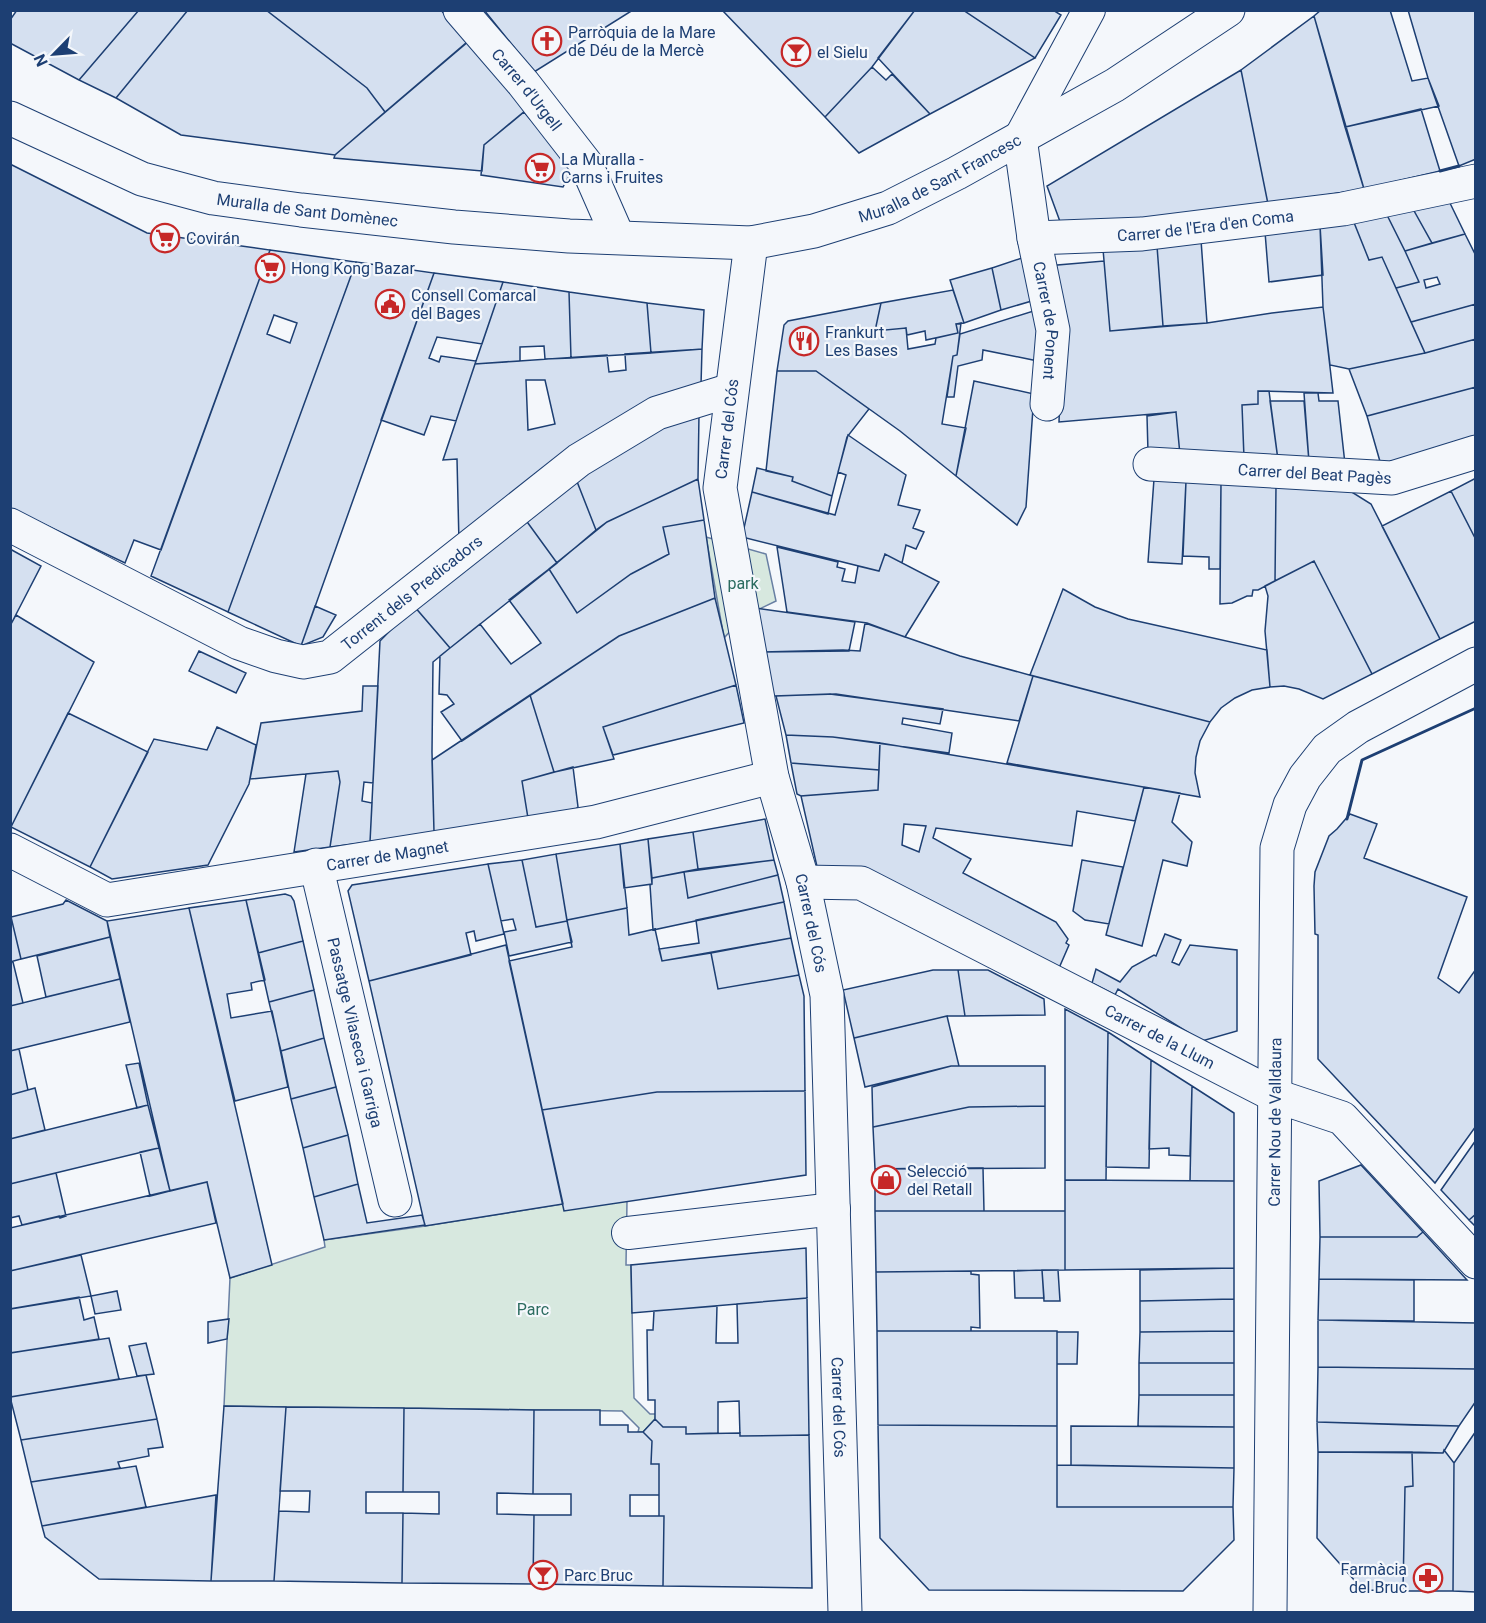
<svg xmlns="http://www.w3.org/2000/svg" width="1486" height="1623" font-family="Roboto,sans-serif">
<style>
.green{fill:#d7e8df;stroke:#687fa3;stroke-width:1.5}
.building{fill:#d5e0f0;stroke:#1d3f73;stroke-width:1.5;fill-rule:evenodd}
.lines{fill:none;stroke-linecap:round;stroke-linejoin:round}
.pedestrian-casing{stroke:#1d3f73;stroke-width:34}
.minor-casing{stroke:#1d3f73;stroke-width:35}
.tertiary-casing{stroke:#1d3f73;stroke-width:35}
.pedestrian{stroke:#f4f7fb;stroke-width:32}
.minor{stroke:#f4f7fb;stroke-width:33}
.tertiary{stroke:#f4f7fb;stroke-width:33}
.wall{stroke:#1d3f73;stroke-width:3}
.labels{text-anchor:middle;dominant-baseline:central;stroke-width:4.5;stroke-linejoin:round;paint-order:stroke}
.poi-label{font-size:16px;fill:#1d3f73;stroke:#f4f7fb;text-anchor:start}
.street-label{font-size:16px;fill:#1d3f73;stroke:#f4f7fb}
.park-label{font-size:16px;fill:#2c6c60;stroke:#f4f7fb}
</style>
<rect width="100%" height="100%" fill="#f4f7fb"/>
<path class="green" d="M706,537l60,17 10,47 -33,16 -19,21z
M627,1201l-1,64h5l3,133 16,16h6l-1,5 -12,13h-5l1,-4 -17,-17 -398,-5 6,-128 95,-31 -1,-7 101,-14 138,-22z"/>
<path class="building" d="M17,10h122l-60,70 -69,-37v-23z
M139,10h49l-72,88 -37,-18z
M188,10h78l101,78 18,24 -50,43 -154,-20 -65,-37z
M266,10h175l26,32 -82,70 -18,-24z
M484,10h149l-99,62z
M722,10h193l-43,57 -47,50z
M915,10h48l72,48 -105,56 -52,-56z
M963,10h90l8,5 -26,43z
M1321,10h69l22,71 16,-3 11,28 -94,21 -31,-111z
M1408,10h68v149l-17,7 -31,-88z
M1314,16l50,173 -96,15 -27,-134z
M469,41l57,69 -42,35 -2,26 -148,-13 1,-3z
M872,67l14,13 6,-6 38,40 -71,39 -34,-36z
M1241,70l27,134 -206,23 -15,-41z
M1421,109l19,62 -76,18 -19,-62z
M524,112l49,57 -10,18 -82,-12 3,-30z
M10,164l137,69 123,17 -109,300 -27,-10 -9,23 -115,-55z
M1448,199l17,35 -33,9 -19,-34z
M1413,209l19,34 -27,8 -18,-36z
M1387,215l18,36 14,31 -23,6 -14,-31 -13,3 -16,-40z
M1353,220l16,40 13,-3 43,96 -76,16 -19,-4 -7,-58 -3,-82z
M1320,225l3,50 -54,7 -4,-50z
M1465,234l11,22v48l-65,18 -15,-34 23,-6 -14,-31zM1437,277l3,7 -14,4 -2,-8z
M1201,240l6,83 -44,3 -6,-80z
M1157,246l6,80 -53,5 -7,-82z
M270,250l86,12 -128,350 -77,-36zM274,315l23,8 -7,20 -23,-9z
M1031,255l11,43 -41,12 -9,-42z
M1104,261l6,70 97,-8 65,-10 51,-6 10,86 -75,-2v13l-16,1 2,53 -64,-3 -4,-43 -117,10 3,-84 -16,-72z
M356,262l78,11 -133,373 -73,-34z
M992,268l9,42 -37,13 -14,-43z
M434,273l69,9 -21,62 -45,-7 -8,21 10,4 2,-6 35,5 -20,60 -25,-5 -7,19 -43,-15z
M503,282l66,10 2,66 -26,1 -1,-13 -24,1v14l-45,3z
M953,290l11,33 -8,1 2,9 -32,7 -1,-9 -18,4 -1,-7 -31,3 6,-28z
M569,292l78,11 4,50 -80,5z
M647,303l57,7 -2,39 -51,4z
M881,303l-6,28 31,-3 2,21 27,-5 1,-6 22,-5 -2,-9 5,-1 -4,32 -4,1 -11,68 24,4 -10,48 -56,-45 -84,-60h-39l7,-46 4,-4z
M1476,304v35l-51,14 -14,-31z
M1043,308l-5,53 -55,-11 -1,10 -24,6 -4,31h-7l6,-41 4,-1 3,-21z
M1476,339v48l-109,29 -18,-47 76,-16z
M702,349l-1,36 -242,158 -2,-84 -14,1 32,-96 132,-9 2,17 17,-2 -1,-16zM526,380h19l10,44 -27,6z
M777,371h39l53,38 -22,28 -15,59 -40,-15 1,-4 -27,-6z
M974,381l60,13 -8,113 -9,18 -61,-49z
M1476,387v51l-95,27 -14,-49z
M1258,391h11l9,69 -34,-2 -2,-53 16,-1z
M1304,393h14l1,8h19l7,63 -36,-2z
M1270,401h34l5,61 -31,-2z
M1176,412l4,43 -32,-3 -1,-36z
M699,414l-1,65 -91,43 -11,8 -20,-51 73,-47z
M848,435l58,40 -8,30 22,5 -7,18 11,4 -8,17 -10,-4 -4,18 -17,-9 -6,17 -137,-34 10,-45 83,23 11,-40 -8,-3z
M757,468l36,9 -1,4 40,15 -4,18 -76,-22z
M1476,478v62l-25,-49z
M576,479l20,51 -39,33 -32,-44z
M698,479l6,41 -41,7 6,27 -38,20 -54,39 -28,-44 58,-47z
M1154,479l32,2 -4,83 -34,-2z
M1186,481l35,2 -1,86h-11v-12l-26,-1z
M1221,483l55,3 -1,95 -17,9h-5l-1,6h-5l-15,7 -12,1z
M1276,486l71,3 24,15 69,135 -68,35 -58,-113 -39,20z
M1451,491l25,49v81l-36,18 -58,-113z
M525,519l32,44 -107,85 -36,-42z
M704,520l11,78 -96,38 -157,105 -21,-29 13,-8 -7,-9 -8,-1 1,-38 40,-32 31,40 30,-21 -32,-43 40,-31 28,44 54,-39 38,-20 -6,-27z
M777,547l61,15 -1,5 8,2 -3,12 13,2 3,-17 21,5 6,-17 54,28 -34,55 -38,-14 -80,-11z
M10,549l31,17 -31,60z
M1314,561l58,113 -49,25 -24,-10 -15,-3 -14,1 -5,-56 3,-35 -3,-10z
M1063,589l32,18 33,12 139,31 3,37 -18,3 -17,8 -14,10 -11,14 -180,-47z
M715,598l21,87 -133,42 11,32 -60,13 -24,-77 89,-59z
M315,606l21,9 -13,22 -22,9z
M414,606l36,42 -17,14 -1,90 2,80 -64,10 10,-201z
M755,608l100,14 -6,29 -86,1z
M16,615l78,47 -83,165 -1,-201z
M865,623l95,33 73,20 -14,45 -183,-27 -63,2 -10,-44 80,-2 17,1z
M199,651l47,22 -10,20 -47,-22z
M1033,676l177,46 -10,19 -4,16 -1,16 5,24 -193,-34z
M736,685l8,38 -131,32 -10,-28z
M363,686h15l-5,97 -9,-1 -2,19 10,2 -2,39 -40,5 10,-65 -2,-11 -88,8 11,-56 101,-12z
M830,694l113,15 -3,15 -37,-6 -1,6 50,9 -3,20 -116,-16 -47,-2 -10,-39z
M530,695l24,77 -32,9 6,37 -94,14 -2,-72z
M68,713l80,39 -58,115 -79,-40z
M217,727l39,18 -7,39 -41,81 -96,14 -22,-12 64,-128 53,11z
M786,735l47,2 47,6 -1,27 -88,-7z
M880,743l264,44 -9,34 -58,-10 -5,35 -136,-18 -3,10 38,21 -8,14 93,49 12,17 -2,4 3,2 -10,23 -241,-97 -17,-75 77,-6zM904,824l22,2 -7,26 -17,-7z
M791,763l88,7 -1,20 -77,6 -4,-2z
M573,767l5,40 -2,2 -48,9 -6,-37z
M338,771l2,11 -10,65 -36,5 12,-78z
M1144,787l36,6 -8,29 20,20 -5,24 -24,-6 -21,86 -36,-11z
M1350,814l27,10 -13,34 103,39 -29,81 21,15 17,-24v157l-41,57 -117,-124v-124l-3,-1 -1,-48 1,-14 14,-36 8,-7z
M765,819l9,41 -76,9 -5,-37z
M693,832l5,37 -46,9 -4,-39z
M648,839l4,45 -28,4 -4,-44z
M620,844l7,64 -60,12 -11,-66z
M556,854l11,67 -31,6 -14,-67z
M522,860l14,67 31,-6 5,21 -63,14 -5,-24 12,-2 -3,-11 -12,2 -13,-57z
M774,860l4,15 -90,23 -4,-26z
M1082,860l41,7 -14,57 -24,-4 -12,-9z
M488,864l16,70 -28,7 -2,-10 -8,2 5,22 -102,26 -21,-90 4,-6z
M684,872l4,26 90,-23 6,27 -131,28 -3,-45 2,-1v-6z
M285,894l6,2 3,5 9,40 -45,12 -12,-53z
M66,900l41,21 3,16 -89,22 -10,-42 52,-13z
M246,900l19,80 -14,3 1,7 -25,4 4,24 41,-7 16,76 -53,14 -46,-193z
M784,902l7,36 -129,23 -3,-12 40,-6 -3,-23z
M189,908l83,357 -42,13 -23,-96 -37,9 -63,-270z
M627,908l2,27 26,-6 7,32 49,-8 7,36 81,-14 5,21 1,95 -148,1 -115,18 -33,-149 63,-14 -5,-27z
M11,917l10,42 -11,3v-45z
M1165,934l16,6 -9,22 7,3 11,-20 47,5v81l-35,10 -84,-52 -3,6 -23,-12 4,-14 24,13 12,-15 22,-12 2,1z
M110,937l10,42 -74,18 -9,-41z
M791,938l8,37 -81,14 -7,-36z
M303,941l11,49 -45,12 -11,-49z
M506,945l57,259 -138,22 -56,-245z
M10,962h3l10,41 -13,3z
M933,970h25l7,46h-18l-93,22 -11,-48z
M958,970h30l56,29 1,16 -80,1z
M120,979l10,43 -120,29v-45z
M314,990l10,48 -43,13 -12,-49z
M1065,1009l43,23 -2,148h-41z
M947,1016l12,50h-8l-86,21 -11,-49z
M1108,1032l43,28 -2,108 -43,-1z
M324,1038l12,49 -45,12 -10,-48z
M19,1049l9,41 -18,5v-44z
M1151,1060l41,26 -2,70 -21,-1v-7l-20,1z
M139,1063l9,42 -11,3 -11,-43z
M951,1066h94v40l-76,1 -96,20 -1,-40z
M1192,1086l42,27v68h-44z
M336,1087l12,48 -45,13 -12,-49z
M35,1088l10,42 -35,9v-44z
M805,1091l1,84 -242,36 -22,-101 115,-18z
M148,1105l11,43 -149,36v-45z
M1045,1106v62l-170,1 -2,-42 96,-20z
M348,1135l10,49 -44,13 -11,-49z
M1476,1140v74l-7,6 -28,-30z
M159,1148l11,43 -20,5 -10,-44z
M1361,1165l62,67 -6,5h-97l-1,-56z
M941,1168h42l1,43h-109v-42z
M56,1173l10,43 -6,2 -1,-2 -37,9 -3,-9 -9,2v-34z
M1065,1180l169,1v87l-169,2z
M207,1182l9,41 -206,48v-43z
M358,1184l9,39 55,-8 3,10 -101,15 -10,-43z
M875,1211h190v59l-189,2z
M1476,1214v13l-7,-7z
M1423,1232l44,48 -148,-1 1,-42h97z
M806,1248l1,50 -175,15 -1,-48z
M81,1255l10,41 -81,13v-38z
M1234,1268v31l-94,2v-31z
M1042,1270l2,28h-29l-1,-27z
M1042,1270h16l2,31h-16z
M971,1271v3l8,1 1,53 -9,-1v4h-94l-1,-59z
M1319,1279l95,1v41l-96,-1z
M117,1291l4,19 -26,4 -4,-18z
M79,1297l5,23 10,-3 5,22 -89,14v-44z
M807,1298l2,137 -69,1 -1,-35 -21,1v31l-32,1v-7h-23l-8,-8v-19h-7l-1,-70h6l1,-19 63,-5 -1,37h22l-1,-39z
M1234,1299v32l-94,1v-31z
M229,1319l-2,20 -19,4v-21z
M1318,1320l158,3v46l-158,-2z
M877,1331h180v95l-179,-1z
M1234,1331v32h-95l1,-31z
M1057,1332h21l-1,32h-20z
M109,1338l10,41 -109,18v-44z
M146,1343l8,31 -17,2 -8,-30z
M1139,1363h95v32h-95z
M1318,1367l158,2v32l-17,25 -142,-4z
M146,1375l11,44 -136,21 -11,-43z
M1139,1395h95v32l-96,-1z
M224,1406l62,1 -12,174h-63z
M286,1407l118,1 -1,84h-37v21h37l-1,70 -128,-2 5,-70 30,1 1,-21h-30z
M404,1408l130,2 -1,84 -36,-1v21l37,1 -1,69 -131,-1 1,-70 36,1v-22h-36z
M534,1410h66v15h28v7h15l9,9 -1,23h8v31h-29v21h34l-1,70 -130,-2 1,-69h37v-21h-38z
M157,1419l6,28 -15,2 1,7 -31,6 2,6 -89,14 -10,-42z
M655,1419l8,8h23v7l54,-1v3l69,-1 3,153 -149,-2 1,-70h-5v-52h-8l1,-23 -9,-9z
M1317,1422l95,3 47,1 -16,27 -125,-1z
M878,1425l179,1v81h176l1,33 -51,51 -254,-1 -49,-52z
M1071,1426l163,1v41l-163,-3z
M1476,1431v161l-23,-1 1,-128z
M1444,1450l10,13 -1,128h-50l2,-104 8,-1 -1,-34 31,1z
M1318,1452h94l1,34 -8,1 -2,104 -40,-1 -46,-52z
M1057,1465l177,3 -1,39h-176z
M136,1466l10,41 -104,19 -11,-44z
M216,1495l-5,86 -112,-2 -54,-42 -3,-11z"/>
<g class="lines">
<g class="pedestrian-casing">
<path id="pedestrian" d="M1020,138l69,-128
M628,1233l206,-24"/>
</g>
<g class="minor-casing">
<g id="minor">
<path id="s1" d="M460,10l63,73 63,81 32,73"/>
<path id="s2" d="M1020,138l14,100 108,-4 201,-25 133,-28"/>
<path id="s3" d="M1034,238l19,92 -6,74"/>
<path id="s4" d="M751,243l-31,245 52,289 31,105 24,113 18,617"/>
<path id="s5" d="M1150,464l242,14 84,-26"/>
<path id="s6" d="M10,525l229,118 37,13 27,6 27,-5 249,-197 78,-47 74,-23"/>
<path id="s7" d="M10,850l97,50 489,-78 176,-45"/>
<path id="s8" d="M316,865l79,335"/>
<path id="s9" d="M803,882l58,1 415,213 66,22 134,144"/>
<path id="s10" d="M1270,1612l7,-764 13,-43 15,-28 22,-28 31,-22 118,-63"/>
</g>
</g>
<g class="tertiary-casing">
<g id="tertiary">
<path id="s11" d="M10,118l132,61 71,19 88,12 153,17 115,9 182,7 63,-12 74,-23 69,-35 158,-88 113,-75"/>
</g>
</g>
<use href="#pedestrian" class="pedestrian"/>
<use href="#minor" class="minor"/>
<use href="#tertiary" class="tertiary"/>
<path class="wall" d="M1440,171l19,-5
M1347,819l15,-59 114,-52"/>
</g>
<defs>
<g id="church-ring" transform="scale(1.5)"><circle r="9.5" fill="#f4f7fb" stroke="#c62828" stroke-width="1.5"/><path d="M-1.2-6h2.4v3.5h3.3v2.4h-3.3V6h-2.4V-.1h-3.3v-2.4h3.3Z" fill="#c62828"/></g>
<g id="bar-ring" transform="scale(1.5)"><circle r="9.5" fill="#f4f7fb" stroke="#c62828" stroke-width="1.5"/><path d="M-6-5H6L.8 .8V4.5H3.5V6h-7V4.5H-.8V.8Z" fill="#c62828"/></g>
<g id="supermarket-ring" transform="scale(1.5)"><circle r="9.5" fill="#f4f7fb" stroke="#c62828" stroke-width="1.5"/><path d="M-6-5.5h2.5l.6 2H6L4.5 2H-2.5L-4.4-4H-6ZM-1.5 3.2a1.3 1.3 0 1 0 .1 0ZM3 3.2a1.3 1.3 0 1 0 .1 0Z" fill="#c62828"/></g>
<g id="civic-ring" transform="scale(1.5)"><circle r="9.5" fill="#f4f7fb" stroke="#c62828" stroke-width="1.5"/><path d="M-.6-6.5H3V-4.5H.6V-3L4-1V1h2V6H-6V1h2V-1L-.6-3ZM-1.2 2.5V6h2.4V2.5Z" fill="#c62828"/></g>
<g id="restaurant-ring" transform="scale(1.5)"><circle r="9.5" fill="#f4f7fb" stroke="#c62828" stroke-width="1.5"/><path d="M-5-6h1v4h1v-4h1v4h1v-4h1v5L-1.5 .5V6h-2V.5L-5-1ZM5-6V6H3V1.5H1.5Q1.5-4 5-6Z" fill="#c62828"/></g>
<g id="shop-ring" transform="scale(1.5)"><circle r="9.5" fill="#f4f7fb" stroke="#c62828" stroke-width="1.5"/><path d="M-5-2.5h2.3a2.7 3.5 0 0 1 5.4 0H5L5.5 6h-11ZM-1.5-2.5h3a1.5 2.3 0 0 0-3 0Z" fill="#c62828"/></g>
<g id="pharmacy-ring" transform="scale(1.5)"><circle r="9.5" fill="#f4f7fb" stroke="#c62828" stroke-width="1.5"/><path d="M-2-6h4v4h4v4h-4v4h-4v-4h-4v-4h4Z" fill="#c62828"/></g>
</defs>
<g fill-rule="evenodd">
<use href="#church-ring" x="547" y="41"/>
<use href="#bar-ring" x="796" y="52"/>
<use href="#supermarket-ring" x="540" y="168"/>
<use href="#supermarket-ring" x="165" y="238"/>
<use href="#supermarket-ring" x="270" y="268"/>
<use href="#civic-ring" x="390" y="304"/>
<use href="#restaurant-ring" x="804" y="341"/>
<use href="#shop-ring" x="886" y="1180"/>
<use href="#bar-ring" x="543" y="1575"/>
<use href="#pharmacy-ring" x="1428" y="1578"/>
</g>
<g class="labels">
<g class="poi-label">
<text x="568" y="32">Parròquia de la Mare<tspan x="568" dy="18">de Déu de la Mercè</tspan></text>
<text x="817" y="52">el Sielu</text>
<text x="561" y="159">La Muralla -<tspan x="561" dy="18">Carns i Fruites</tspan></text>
<text x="186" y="238">Covirán</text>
<text x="291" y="268">Hong Kong Bazar</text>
<text x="411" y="295">Consell Comarcal<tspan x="411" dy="18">del Bages</tspan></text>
<text x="825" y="332">Frankurt<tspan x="825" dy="18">Les Bases</tspan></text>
<text x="907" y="1171">Selecció<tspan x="907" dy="18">del Retall</tspan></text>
<text x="1407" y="1569" text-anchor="end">Farmàcia<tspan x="1407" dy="18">del Bruc</tspan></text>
<text x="564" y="1575">Parc Bruc</text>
</g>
<g class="street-label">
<text stroke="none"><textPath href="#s1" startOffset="104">Carrer d'Urgell</textPath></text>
<text stroke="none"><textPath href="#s11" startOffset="960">Muralla de Sant Francesc</textPath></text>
<text stroke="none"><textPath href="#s11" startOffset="314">Muralla de Sant Domènec</textPath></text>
<text stroke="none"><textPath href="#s2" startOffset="273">Carrer de l'Era d'en Coma</textPath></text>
<text stroke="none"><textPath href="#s3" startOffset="84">Carrer de Ponent</textPath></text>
<text transform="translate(727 429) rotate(-83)">Carrer del Cós</text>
<text stroke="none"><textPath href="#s5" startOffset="165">Carrer del Beat Pagès</textPath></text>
<text stroke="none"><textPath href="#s6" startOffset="456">Torrent dels Predicadors</textPath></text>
<text stroke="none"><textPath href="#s7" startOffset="393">Carrer de Magnet</textPath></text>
<text stroke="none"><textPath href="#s4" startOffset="692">Carrer del Cós</textPath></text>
<text stroke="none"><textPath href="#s8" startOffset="172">Passatge Vilaseca i Garriga</textPath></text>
<text stroke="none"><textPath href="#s9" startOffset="394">Carrer de la Llum</textPath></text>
<text stroke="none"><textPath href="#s10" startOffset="490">Carrer Nou de Valldaura</textPath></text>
<text stroke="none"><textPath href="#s4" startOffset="1178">Carrer del Cós</textPath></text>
</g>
<g class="park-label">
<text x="743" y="583">park</text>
<text x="533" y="1309">Parc</text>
</g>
</g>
<rect width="1486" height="1623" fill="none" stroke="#1d3f73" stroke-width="24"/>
<g transform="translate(54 54) rotate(245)" stroke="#f4f7fb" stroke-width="4.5" paint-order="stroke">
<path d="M0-4.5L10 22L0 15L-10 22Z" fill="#1d3f73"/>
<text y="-9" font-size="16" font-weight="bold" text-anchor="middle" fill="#1d3f73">N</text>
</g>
</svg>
